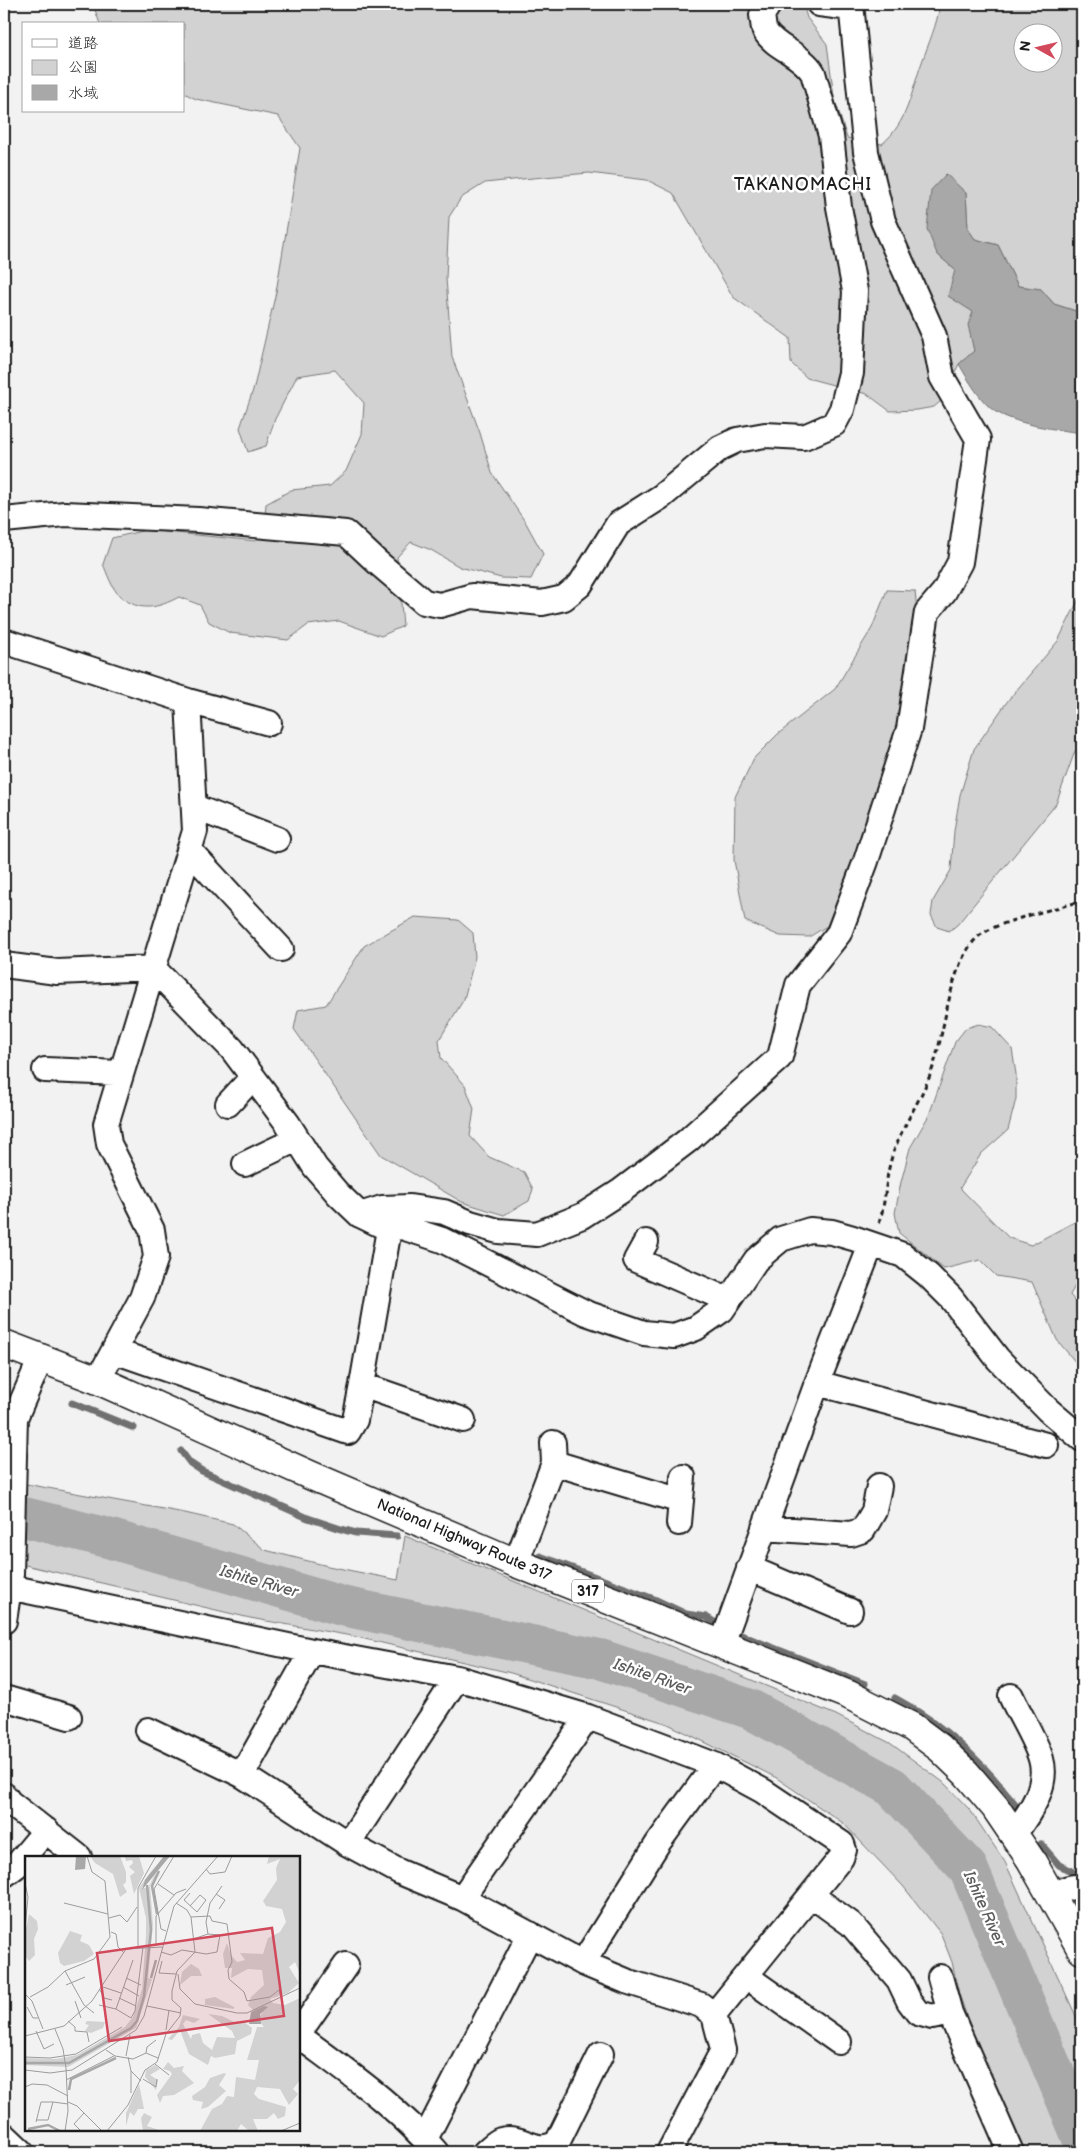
<svg xmlns="http://www.w3.org/2000/svg" width="1086" height="2156" font-family="'Balsamiq Sans','Klee One',sans-serif">
<style>
.green{fill:#d2d2d2;stroke:#777;fill-rule:evenodd}
.water{fill:#a8a8a8;stroke:#707070}
.lines{fill:none;stroke-linecap:round;stroke-linejoin:round}
.stream{stroke:#707070;stroke-width:7}
.river{stroke:#a8a8a8;stroke-width:40}
.street-casing{stroke:#1c1c1c;stroke-width:28}
.highway-casing{stroke:#1c1c1c;stroke-width:31}
.path{stroke:#1c1c1c;stroke-width:3;stroke-dasharray:5 4;stroke-linecap:butt}
.street{stroke:#fff;stroke-width:24}
.highway{stroke:#fff;stroke-width:28}
.labels{text-anchor:middle;dominant-baseline:central;stroke-width:5;stroke-linejoin:round;paint-order:stroke}
.shield{fill:#fff;stroke:#606060;stroke-width:1}
.shield-label{font-size:14px;font-weight:bold;fill:#1c1c1c}
.street-label{font-size:15px;fill:#1c1c1c;stroke:#fff}
.water-label{font-size:16px;font-style:italic;fill:#5b5b5b;stroke:#fff}
.quarter-label{font-size:18px;letter-spacing:1px;fill:#1c1c1c;stroke:#fff}
.inset-river{fill:none;stroke:#a8a8a8;stroke-width:2.5}
.inset-road{fill:none;stroke:#9c9c9c;stroke-width:1}
.view{fill:#d1495b;fill-opacity:0.15;stroke:#d1495b;stroke-width:2.5}
.inset-edge{fill:none;stroke:#1c1c1c;stroke-width:2.5}
</style>
<rect width="100%" height="100%" fill="#f2f2f2"/>
<filter id="ink" filterUnits="userSpaceOnUse"><feTurbulence type="fractalNoise" baseFrequency=".02" numOctaves="2"/><feDisplacementMap in="SourceGraphic" scale="10" xChannelSelector="R" yChannelSelector="G"/><feConvolveMatrix kernelMatrix="1 2 1 2 8 2 1 2 1" color-interpolation-filters="sRGB"/></filter>
<g filter="url(#ink)">
<path class="green" d="M93,4h710l4,14 20,26 7,53 13,41 35,6c26,-22 29,-52 40,-82 7,-20 15,-37 18,-58h142v309l-28,-9 -13,-15 -23,-3 -20,-41 -23,-6 -7,-10 -2,-36 -29,61 18,16 18,42 -4,13 5,26 -15,13 -18,37 -7,6 -17,3 -27,1 -23,-17 -60,-16 -16,-15 -1,-25 -57,-41 -60,-104 -26,-13 -58,-7 -67,6 -37,4 -24,15 -12,19 -3,61 6,79 28,76 12,40 34,50 17,31 -12,25 -30,-1 -41,-11 -29,-17 -20,-8 -14,15 6,69 -22,10 -42,-15 -31,4 -20,15 -58,-7 -21,-11 -9,-17 -21,-8c-21,11 -39,16 -59,-1 -8,-7 -13,-23 -17,-32l9,-26 34,-8 110,11 9,-25 1,-12 25,-14 39,-4 16,-15 16,-37 2,-31 -29,-33 -38,6 -22,43 -9,27 -18,6 -8,-24 14,-41 22,-95 24,-144 -22,-32 -82,-17 -12,-6v-69h-84zM1024,32h30v30h-30z
M887,590l28,1 2,20 -20,113 -40,128 -30,74 -18,11 -29,-1 -35,-15 -11,-61 1,-63 19,-39 24,-24 57,-45 37,-61z
M1082,593v151l-7,7 -19,53 -99,121 -8,6 -12,-4 -6,-12 2,-14 18,-31 3,-39 6,-36 14,-46 35,-50 49,-58z
M415,917l43,3 15,13 2,24 -11,42 -25,41 2,18 24,27 9,24 -4,27 19,21 35,15 9,17 -4,12 -25,14 -42,-13 -81,-47 -87,-126 4,-19 28,-5 38,-59z
M979,1024l13,3 20,22 4,25v25l-8,31 -27,24 -21,34 49,50 22,7 51,-27v64l-6,2 -6,11 12,14v61l-25,-30 -25,-58 -36,-6 -16,-16 -36,9 -45,-36 -4,-20 6,-31 9,-34 19,-33 26,-73 11,-14z
M4,1480l181,33 48,11 32,26 63,16 70,14 7,-44 431,179 54,28 53,39 27,28 35,52 77,167v123h-57l-52,-118 -14,-40 -7,-32 -11,-28 -38,-48 -60,-63 -68,-46 -107,-53 -157,-51 -159,-37 -102,-18 -246,-58z"/>
<path class="water" d="M946,174l20,19 2,36 7,10 23,6 20,41 23,3 13,15 28,9v120c-28,-4 -60,-7 -86,-21 -14,-8 -29,-34 -37,-48l15,-13 -6,-26 5,-13 -25,-16 7,-26 -18,-16 -10,-25 4,-39z"/>
<g class="lines">
<path class="stream" d="M72,1403l62,25
M181,1451l9,12 12,8 106,47 33,11 15,4 41,3
M540,1556l114,43 32,15 20,3 13,8
M736,1633l129,51
M895,1698c49,26 87,64 121,107
M1041,1844l18,21 14,7"/>
<path class="river" d="M4,1512l100,25 238,69 258,53 150,50 142,78 76,81 114,270"/>
<g class="street-casing">
<path id="street" d="M819,4l32,4
M4,520l61,-6 133,6 148,13 31,29 47,40 16,3 32,-9 70,7 22,-5 16,-13 38,-61 44,-28 58,-48 17,-8 28,-5 39,2 30,-13 8,-15 9,-36 4,-82 -16,-84 -8,-71 -18,-63c-11,-19 -38,-25 -48,-42 -2,-4 -2,-11 -3,-16l7,-11
M4,641l184,60 7,130 -89,293 3,20 43,86 4,27 -14,41 -44,82
M188,701l81,22
M194,807l83,32
M189,850l92,99
M4,965l53,7 96,-4 79,81 56,75 27,43 23,27 22,21 29,14 13,-2 40,13 144,73 58,20 30,3 22,-8 26,-18 34,-50 25,-21 29,-9 22,2 21,6 50,17 25,20 23,23 47,61 50,51 34,29
M45,1070l76,3
M228,1104l25,-27
M245,1164l52,-25
M360,1215l22,-7 28,-1 34,5 26,11 28,8 39,3 45,-18 39,-25 66,-50 93,-84 18,-72 41,-52 27,-72 43,-132 18,-117 17,-20 16,-30 18,-123 -36,-62 -8,-41 -51,-115 -17,-69 -15,-148
M646,1242l-10,18 92,40
M114,1351l234,81 7,-12 7,-35 27,-156
M817,1383l229,62
M362,1385l101,35
M554,1463l127,38
M679,1523l4,-46
M764,1528l87,6 12,-4 11,-19 5,-25
M516,1563l38,-100 -1,-20
M749,1568l101,43
M9,1587l303,64 145,27 131,39 127,48 48,26 79,53 2,6 -3,8 -127,157
M4,1621l7,-47 4,-156 26,-60
M722,1644l95,-261 54,-138
M1011,1696c8,18 25,45 30,63 8,27 -12,55 -27,75
M4,1698l65,19
M148,1730l94,45 106,69 52,28 62,26 121,65 43,18 75,24 13,10 9,35 -54,102
M242,1775l70,-124
M4,1795l5,7 70,55
M348,1844l109,-166
M4,1875l12,-9 30,-36
M811,1895l40,29 48,56 10,21 9,12 14,4 18,-4
M1052,1896c11,-6 18,-11 30,-8
M462,1898l126,-181
M583,1963l75,-120 57,-78
M746,1976l93,66
M940,1977l10,36 61,139
M299,2033l47,-68
M299,2036c48,36 98,70 137,116
M4,2135l18,17
M425,2139l105,-205
M485,2152c5,-4 10,-10 16,-12 22,-6 33,16 56,3l44,-89"/>
</g>
<g class="highway-casing">
<path id="highway" d="M4,1344l94,36 214,96 204,87 333,132 63,32 28,21 26,25 29,34 36,53 51,90"/>
</g>
<path class="path" d="M879,1223c7,-20 6,-43 12,-63 9,-32 30,-59 41,-90 13,-35 17,-109 47,-134 16,-14 79,-28 103,-35"/>
<use href="#street" class="street"/>
<use href="#highway" class="highway"/>
</g>
</g>
<g class="labels">
<rect class="shield" x="572" y="1579.5" width="32" height="23" rx="4"/>
<g class="shield-label">
<text x="588" y="1591">317</text>
</g>
<g class="street-label">
<text transform="translate(464 1540) rotate(23)">National Highway Route 317</text>
</g>
<g class="water-label">
<text transform="translate(259 1582) rotate(16)">Ishite River</text>
<text transform="translate(652 1677) rotate(19)">Ishite River</text>
<text transform="translate(984 1909) rotate(66)">Ishite River</text>
</g>
<g class="quarter-label">
<text x="803" y="184">TAKANOMACHI</text>
</g>
</g>
<g transform="translate(25 1856)">
<rect width="275" height="275" fill="#f2f2f2"/>
<path d="M95,0l6,16v10l-3,3 4,7 -7,5 -7,-23 -18,-11 -5,-7zM114,0l5,17 -10,21 -4,-18 5,-4 -6,-5 4,-4 -1,-3 -6,1 -1,-4zM244,0h31v118l-5,-12 -6,5 10,16 -11,10 -18,6 3,4 12,2 15,-7v82l-7,9 5,5 -9,11 -9,-16 -23,-2 -3,7 5,5 27,8 -1,9 -7,3 -4,-6 -7,6h-14l5,12h-9l-8,-7 -4,7h-37l12,-22 10,-5 5,-8 7,1 2,-20 19,3 4,-20h-12l10,-33h7l-6,-7 6,-11 -10,2 -6,-6 3,-8 13,-12 -2,-15 -14,-1 -17,9 1,-10h-7l-2,-14 4,-11 4,12 6,7 8,-2 -5,-7 23,1 5,-16 12,-6 6,-10 -4,-13 -16,-3 -3,-5 14,-21 -1,-12 4,-9 -13,5zM130,10l-13,22h6l6,-12 4,-4 -8,14 3,39 -5,53 4,1 -16,49 -68,39 -43,-2v-7l31,1 21,-4 48,-28 8,-10 9,-28 4,-54v-17l-7,-30zM4,58l8,7 1,8 -4,10 1,16 -6,6 -4,-5v-22zM45,75l12,4 -2,6 9,4 5,9 -10,7 -20,5 -4,-3 -2,-10zM166,108l8,5 3,7h-11l-11,9 2,-13zM190,141l19,10v2l-29,-4v-6zM183,158l14,2 14,7 8,-1 8,6 -1,6 -14,7 -2,13 -20,4 -4,-2 -3,9 -19,-11 -9,-24 -8,10 -4,-1 11,-12 4,-12 17,4 -6,4 -8,-3 -3,4 8,15 1,-4 8,-2 3,10 9,7 5,-13 18,1 -3,-7zM62,165l18,1 -2,6 -12,5 -6,-2 4,-6 -4,-1zM143,206l6,6 10,-2 -2,5 12,12 -20,12 -11,1 -3,7 -3,-8 15,-21 -2,-3 -7,-2zM130,209l5,4 -10,6 8,5 -2,10 -11,-13 1,-7zM199,217l2,1 -7,11 7,6 -18,16 -7,2 2,-7 -10,-2 -1,-4 13,-9 5,-9zM114,228l5,25h-6l-4,7 -4,-4 -4,14v-13zM119,257l8,4 -5,9 15,5h-19l-2,-13z" fill="#d2d2d2"/>
<path d="M51,0h10l-1,13 -10,1zM139,0h6l-28,34 3,-10zM239,150l4,1 -8,7 1,10h-12l2,-12z" fill="#a8a8a8"/>
<path class="inset-river" d="M132,58l-5,-28 7,-15M126,122l5,-18M0,207h44l62,-35 6,-7 7,-25 7,-66 -4,-45M44,234l2,-11 45,-21M3,273l20,-4 12,6"/>
<path class="inset-road" d="M181,13l4,5 15,-2 7,-16M0,27l3,14 -3,31M133,28l16,11M165,37l-6,7 13,12M191,38l9,6 -6,9M39,47l44,11M165,50l10,-11 6,5 -9,12M166,61l19,-1 2,5 15,3 5,38 -4,8 1,9 15,13 3,9 23,-4 9,-7 2,7M84,62l11,-3 7,7 10,-15M141,75l-5,-2 -7,-40 20,-33M86,76l5,2 2,13 6,6M183,78l-2,-12 4,-19 12,-17M131,90v-30l20,-23 10,-4M113,91v-59l18,-32M136,96l10,3 11,-5 24,4 11,-2 3,-17 -12,-1 -15,5M137,105l-3,12 17,1M40,115l19,34 10,8M153,118l2,15 15,15 42,9h10l53,-25M101,122l15,7M41,129l19,-8M78,131l18,6M98,131l16,9M75,134l4,8 8,2M0,138l7,7 11,28M5,141l18,-10 17,-16 29,-12 16,-22 -5,-56 -13,-9 -5,-16M94,142l17,8M50,145l6,17M74,149l17,4 17,-49M122,150l34,7M2,151l6,11h5M91,153l15,9 4,-7 8,-64M43,165l7,6v4l12,1 2,10M30,173l8,20 3,19 2,43 -3,20M141,174l3,-20M11,175l8,18 10,-5M0,180l39,-10 28,-25 34,-52 36,-2M81,194l9,6 18,3 13,-6 12,5M121,197l1,-6 9,-7M101,200l4,-21M0,201l25,1 26,-4 46,-27M103,201l3,14 10,10M130,208l14,11M0,214l25,3 22,-3 64,-40 8,-14 30,-110 44,-50M106,215v22M118,223l13,8 1,-8M41,224l48,-24M0,231l7,-3 15,1 21,11M43,246l9,4 25,25M11,264h12l5,-18 15,2M11,266l5,-20h12M56,275l-7,-7 10,-11M82,275l21,-26 17,-35 12,-8 9,-28 14,-18 1,-8 -9,-8v-9l5,-20 18,-19 -4,-35 -4,-7 -11,-7M256,275l19,-8"/>
<path class="view" d="M247,72l12,88 -175,25 -12,-88z"/>
<rect width="275" height="275" class="inset-edge"/>
</g>
<rect width="1086" height="2156" fill="none" stroke="#fff" stroke-width="20"/>
<rect x="10" y="10" width="1066" height="2136" fill="none" stroke="#1c1c1c" stroke-width="2" filter="url(#ink)"/>
<rect x="22" y="22" width="162" height="90" fill="#ffffff" stroke="#a4a4a4"/>
<rect x="32" y="39" width="25" height="8" fill="#ffffff" stroke="#a4a4a4"/>
<text x="68" y="48" font-size="15" fill="#1c1c1c">道路</text>
<rect x="32" y="60" width="25" height="15" fill="#d2d2d2" stroke="#a4a4a4"/>
<text x="68" y="72" font-size="15" fill="#1c1c1c">公園</text>
<rect x="32" y="85" width="25" height="15" fill="#a8a8a8" stroke="#a4a4a4"/>
<text x="68" y="98" font-size="15" fill="#1c1c1c">水域</text>
<g transform="translate(1038 48) rotate(278)"><circle r="24" fill="#ffffff" stroke="#a4a4a4"/>
<path d="M0-4L9 19L0 12L-9 19Z" fill="#d1495b"/>
<text y="-8" font-size="14" font-weight="bold" text-anchor="middle" fill="#1c1c1c">N</text>
</g>
</svg>
